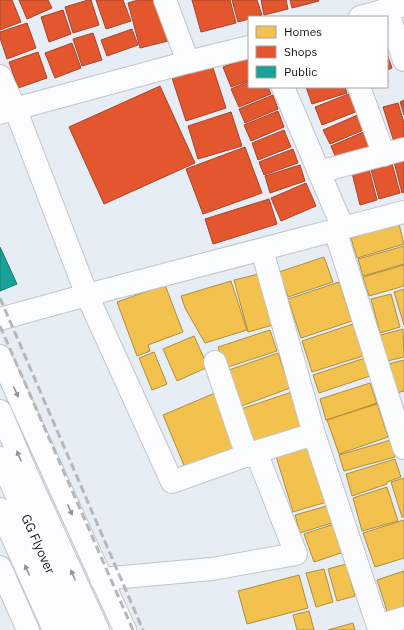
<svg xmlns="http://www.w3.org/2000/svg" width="404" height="630" font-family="'IBM Plex Sans',sans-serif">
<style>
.homes{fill:#f2c14e;stroke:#af8e3f}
.shops{fill:#e4572e;stroke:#a54428}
.public{fill:#17a398;stroke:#167972}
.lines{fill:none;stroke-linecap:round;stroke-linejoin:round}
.minor-casing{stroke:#c1c5cb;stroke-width:24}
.major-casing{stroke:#c1c5cb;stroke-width:24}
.minor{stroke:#fbfcfd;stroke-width:22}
.major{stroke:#fbfcfd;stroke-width:22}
.rail{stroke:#b6b7b9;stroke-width:3;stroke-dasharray:8 4;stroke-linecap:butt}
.oneway{fill:#939497}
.labels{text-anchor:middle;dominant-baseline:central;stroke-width:4;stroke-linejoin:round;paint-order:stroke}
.street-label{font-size:13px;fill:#13161b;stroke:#fff}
</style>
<rect width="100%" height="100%" fill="#e7edf4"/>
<path class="homes" d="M399,224l5,20 -47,14 -6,-20z
M404,246v18l-41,12 -5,-17z
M324,257l9,25 -45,15 -9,-25z
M404,265v21l-35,10 -6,-19z
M259,274l14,51 -25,7 -14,-52z
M231,281l16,49 -42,13 -20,-35 -4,-12z
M339,282l13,39 -51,17 -13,-39z
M165,285l18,47 -35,13 2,6 -13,5 -20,-54z
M404,289v36l-10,-33z
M391,294l9,33 -20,6 -9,-34z
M353,324l10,32 -51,16 -10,-31z
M403,329l1,28 -21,5 -6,-26z
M270,330l7,21 -52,17 -7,-21z
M194,336l14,31 -31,14 -14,-32z
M154,352l13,32 -15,6 -13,-32z
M278,353l12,35 -51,19 -13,-36z
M365,358l5,18 -51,17 -6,-18z
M404,360v31l-11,3 -8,-29z
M370,383l7,21 -51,16 -6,-21z
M292,392l12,33 -52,18 -11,-34z
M215,393l23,56 -52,21 -23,-55z
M377,403l11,34 -49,17 -12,-34z
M391,440l4,17 -51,14 -5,-16z
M310,446l17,56 -34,10 -17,-56z
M395,459l6,18 -14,5v2l-35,12 -6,-22z
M404,478v39h-2l-11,-35z
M387,487l11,34 -36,10 -9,-33z
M330,505l5,17 -35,11 -5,-18z
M404,520v38l-29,9 -12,-34z
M334,524l10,28 -30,10 -10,-28z
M346,564l9,32 -18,5 -9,-32z
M324,569l9,33 -17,5 -10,-34z
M404,571v41l-15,5 -12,-37z
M299,575l9,33 -61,16 -9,-33z
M309,611l5,19h-17l-4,-15z
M353,623l2,7h-27z"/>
<path class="shops" d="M0,0h12l9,22 -21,8z
M19,0h29l4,8 -25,11z
M88,0h3l8,25 -26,8 -8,-26z
M96,0h27l8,21 -25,8z
M138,0h19l11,41 -28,7 -12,-45z
M192,0h38l6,23 -35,9z
M232,0h25l5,15 -7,2h-6v2l-11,3z
M261,0h25l2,9 -24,6z
M290,0h28l1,1 -27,7z
M63,10l8,24 -22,8 -8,-25z
M27,23l9,25 -29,11 -7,-21v-6z
M132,29l6,16 -31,11 -6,-16z
M93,33l9,27 -20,6 -9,-27z
M72,43l9,25 -26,10 -10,-25z
M38,52l9,26 -29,10 -9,-26z
M387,54l5,14 -5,2z
M249,57v23l-18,7 -8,-20z
M212,65l14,43 -40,13 -14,-43z
M249,81v6h19l3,7 -32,13 -8,-18z
M160,86l35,77 -91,41 -35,-77z
M306,87h39l2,6 -35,11z
M351,93l7,18 -36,14 -7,-18z
M273,95l5,14 -33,14 -6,-14z
M404,100v15l-4,-13z
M398,103l6,20v17l-10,2 -11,-35z
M278,111l6,16 -33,14 -7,-16z
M231,112l11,34 -44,13 -10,-33z
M360,114l6,15 -36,15 -7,-14z
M284,130l7,17 -33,13 -6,-17z
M366,131l8,19 -35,15 -8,-19z
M245,147l17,46 -59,21 -17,-45z
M293,149l5,14 -34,12 -5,-13z
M404,155v37l-2,1 -9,-35z
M390,156l10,37 -21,6 -10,-37z
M367,161l10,39 -17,5 -10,-40z
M300,165l5,16 -35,12 -5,-17z
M306,183l10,23 -35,15 -10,-23z
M269,199l8,25 -64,20 -8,-25z"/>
<path class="public" d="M0,247l17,37 -17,7z"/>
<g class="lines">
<g class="minor-casing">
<path id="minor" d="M165,0l23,62
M387,10l17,50
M360,17l44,-12
M0,76l15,32 72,187 85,187 84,-30 58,-18
M283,87l36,85 24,56
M359,87l25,68
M0,113l188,-51 61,-15
M319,172l85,-23
M335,230l69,218
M262,250l52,184 64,192 26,-8
M0,319l87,-24 317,-83
M215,362l32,94
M0,567l28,63
M101,579l111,-10 84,-15 -40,-102"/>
</g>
<g class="major-casing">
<path id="major" d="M0,356l125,274
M0,411l29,68 69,151
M0,458l77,172
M0,509l54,121"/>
</g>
<use href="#minor" class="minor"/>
<use href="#major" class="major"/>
<path class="rail" d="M0,298l143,332
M0,326l133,304"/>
</g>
<defs><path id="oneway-solid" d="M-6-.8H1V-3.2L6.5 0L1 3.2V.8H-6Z"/></defs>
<g class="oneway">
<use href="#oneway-solid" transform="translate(16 392) rotate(66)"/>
<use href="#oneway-solid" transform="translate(19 456) rotate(-113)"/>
<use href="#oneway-solid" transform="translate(70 510) rotate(66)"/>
<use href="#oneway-solid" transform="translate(27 570) rotate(-114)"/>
<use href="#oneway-solid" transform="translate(73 575) rotate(-114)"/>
</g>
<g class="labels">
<g class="street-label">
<text transform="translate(38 544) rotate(66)">GG Flyover</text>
</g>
</g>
<rect x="248" y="16" width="140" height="72" fill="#ffffff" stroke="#a1a2a4"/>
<rect x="256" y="26" width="20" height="12" fill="#f2c14e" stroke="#a1a2a4"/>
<text x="284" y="36" font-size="12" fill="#13161b">Homes</text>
<rect x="256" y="46" width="20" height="12" fill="#e4572e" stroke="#a1a2a4"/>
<text x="284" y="56" font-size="12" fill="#13161b">Shops</text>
<rect x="256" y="66" width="20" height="12" fill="#17a398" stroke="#a1a2a4"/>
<text x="284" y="76" font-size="12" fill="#13161b">Public</text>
</svg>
